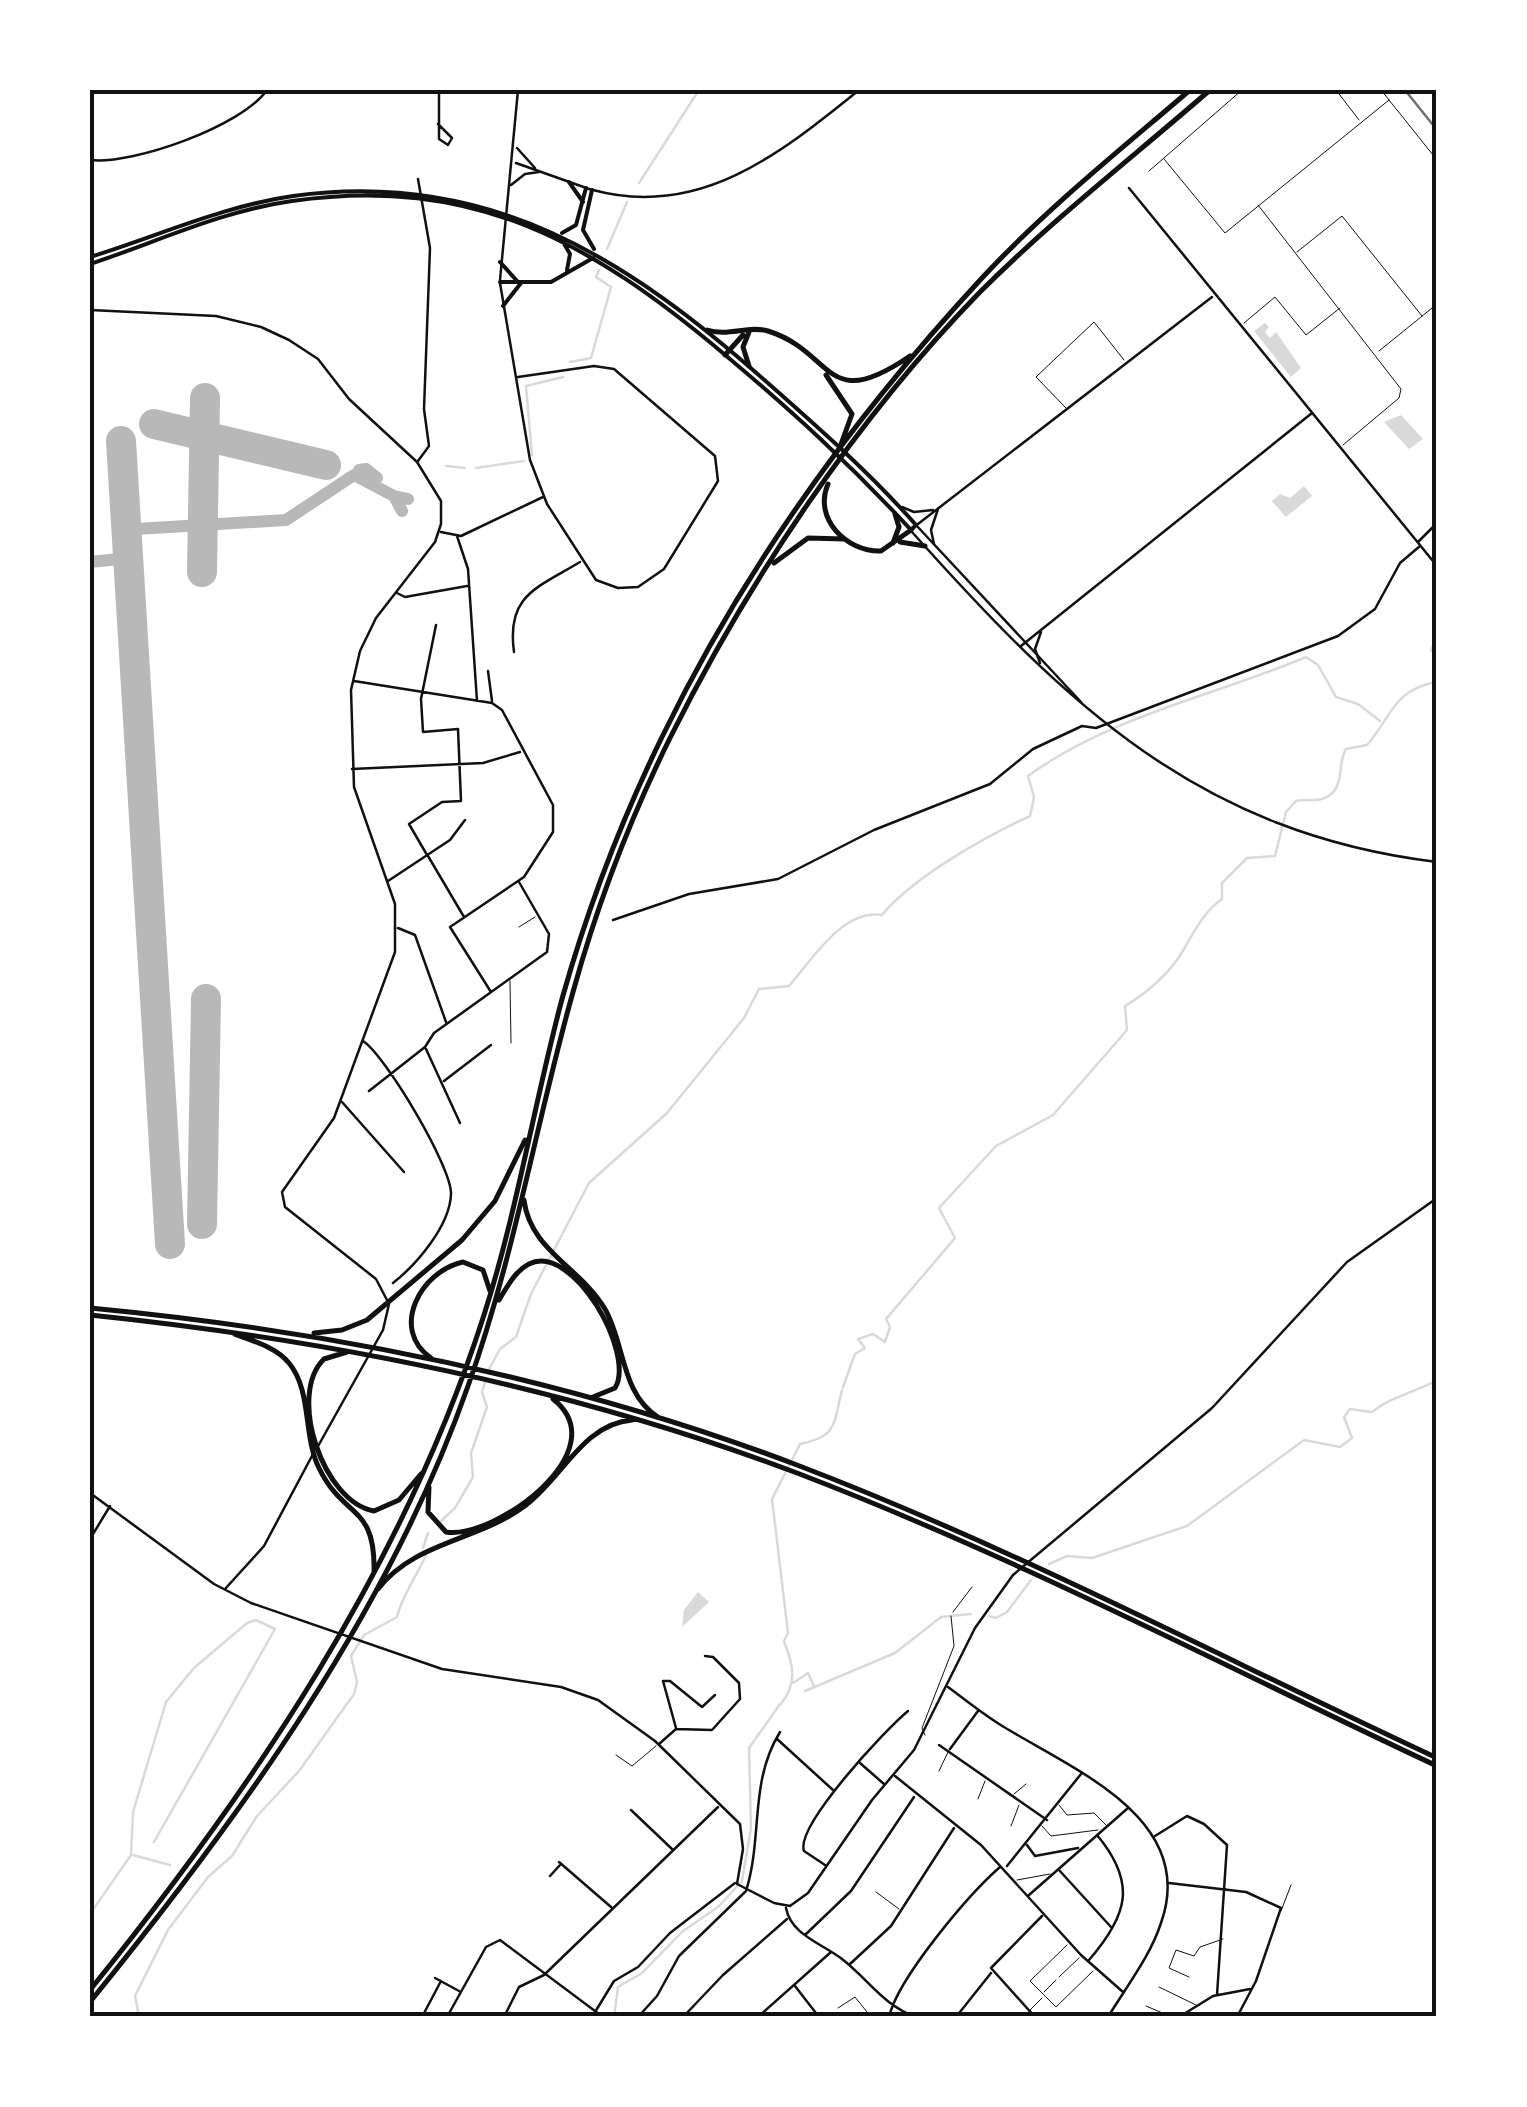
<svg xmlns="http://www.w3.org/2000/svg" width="1527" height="2107" font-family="Rubik,sans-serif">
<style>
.water{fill:#d9d9d9}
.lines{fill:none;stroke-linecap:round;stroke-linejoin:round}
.stream{stroke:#d9d9d9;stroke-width:2.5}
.taxiway{stroke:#b8b8b8;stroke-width:12}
.runway{stroke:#b8b8b8;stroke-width:30}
.service{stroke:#111;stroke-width:1}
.minor{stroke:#111;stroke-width:2.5}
.tertiary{stroke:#111;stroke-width:2.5}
.secondary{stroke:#111;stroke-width:2.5}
.primary{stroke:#111;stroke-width:4}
.motorway{stroke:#111;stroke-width:5}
.rail{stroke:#707070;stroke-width:2.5}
.neatline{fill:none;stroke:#111;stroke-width:4}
</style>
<rect width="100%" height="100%" fill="#fff"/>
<path class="water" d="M1265,323l4,4 -4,5 5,6 6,-6 25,36 -10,9 -37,-46z
M1401,415l22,24 -14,10 -25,-27z
M1304,486l8,10 -26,21 -14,-16 8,-7 10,4z
M698,1592l11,10 -27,25 2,-17z"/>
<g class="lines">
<path class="stream" d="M639,183l60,-93
M607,249l20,-47
M570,362l21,-4 20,-71 -15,-10 3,-7
M532,455l-6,-69 37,-9
M446,466l19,2
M476,468l48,-7
M1437,637l-6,13 6,5
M488,1371l12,-22 16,-12 15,-43 58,-111 78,-70 77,-95 15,-29 30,-3c23,-26 53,-77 93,-71 31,-38 103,-78 148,-99l4,-19 -6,-21c82,-60 186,-80 278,-119l12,8 18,32 22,7 22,17
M843,1387l12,-33 10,-6 -7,-9 15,-5 12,8 5,-15 -4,-8 69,-81 -16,-30 57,-62 57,-31 74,-85 -2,-24c20,-12 40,-29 54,-49 14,-22 22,-43 43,-58v-16l25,-25 28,-2 11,-44 10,-11c8,-2 19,0 26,-2 25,-8 14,-34 24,-50l21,-4c24,-27 26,-56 70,-63
M441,1521l14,-13 18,-31 -2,-24 16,-46 -5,-15 4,-13
M423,1548l5,-15
M1049,1564l18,-8 25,2 95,-32 117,-86 36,7 12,-9 -8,-21 6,-8 22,3c20,-16 42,-19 65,-32
M989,1616l7,2 11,-6 24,-32
M793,1683l15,-10 6,13
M805,1691l90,-38 46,-36 30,-3
M781,1704c17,-21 12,-40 3,-63l4,-8 -16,-134 28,-55c38,-8 33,-19 42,-54
M133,1855l37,10
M90,1914l41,-59 2,-43 33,-110 28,-34 53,-45 9,-3 19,9 -121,213
M139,2017l-4,-21 33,-66 40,-53 24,-21 25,-40 42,-45 55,-77 3,-12 -6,-26 13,-21 33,-18c5,-22 20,-41 29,-62
M614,2017l4,-30 24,-14 41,-42 35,-24 24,-26 9,-53 -2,-80 31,-44"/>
<path class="taxiway" d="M359,470l7,-1 11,9
M402,511l-8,-15 14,3
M126,516l10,13 -9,12
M136,529l150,-9 68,-45 40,21
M127,545l-8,14 10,12
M90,562l29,-3"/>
<path class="runway" d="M154,424l172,41
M121,441l49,803
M202,572l3,-174
M202,1224l4,-225"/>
<path class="service" d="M1336,90l23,30
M1381,90l56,70
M1164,159l61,74 164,-133
M1149,171l93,-81
M1258,205l143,184 -2,9 -56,47
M1297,252l45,-36 80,100
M1244,323l31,-26 31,38 34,-27
M1379,351l58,-47
M1066,408l-30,-31 58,-55 30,38
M519,927l16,-10
M510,981l1,62
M953,1612l19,-25
M925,1735l-3,-7 32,-82 -3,-30
M616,1755l16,11 24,-20
M939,1771l10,-21
M1014,1794l12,-10
M978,1799l7,-18
M1059,1805l8,10 27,-2 12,12
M1011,1826l8,-21
M1042,1826l9,10 47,-6
M1017,1880l33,-6
M876,1892l23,17
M1281,1911l10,-26
M1067,1945l-37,36 26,26 37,-36
M1059,1977l20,-19
M1189,1977l-20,-9 7,-18 18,6 6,-9 23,-8
M1159,1987l37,18
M1044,1992l12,-12
M1146,2006l26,11
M838,2008l17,-11 16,20
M1029,2011l13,-13
M510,2012l11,5"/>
<path class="minor" d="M438,124l14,14 -4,7 -9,-6v-49
M90,160c43,5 152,-34 177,-70
M1129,188l308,378
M593,190c107,29 188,-37 266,-100
M500,283l30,177 17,44 49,76 22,8 20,-1 26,-18 54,-88 -3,-25 -101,-87 -20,-3 -76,11
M90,310l126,6 45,11 28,13 29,19 31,40 68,63 24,39v23l-6,18 -59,76 -16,33 -9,39 3,97 41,117v48l-61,166 -52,74 3,15 91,72 13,25 -6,26 -66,118
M418,461l11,-15 -5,-37 6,-161 -12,-69
M902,507l12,5 19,-2
M918,524l294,-227
M441,532l20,4 82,-39
M457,536l11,33 9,132
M1418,542l19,-19
M934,544l-3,-14 7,-21
M397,593l8,4 62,-11
M1021,646l291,-233
M514,652c-8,-57 23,-64 66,-90
M1040,663l-5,-14 6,-17
M488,671l4,30
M354,681l138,22 10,7 51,95v27l-29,45 -74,50 41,65
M352,769l131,-6 37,-11
M427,855l-18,-31 33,-22 19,-1 -3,-72 -35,3 -2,-33 15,-74
M428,856l36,61
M388,881l62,-41 15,-20
M613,920l76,-26 89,-15 96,-49 116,-46 43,-35 49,-23 14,2 242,-92 37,-27 25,-46 20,-17
M398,928l17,7 31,87
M363,1041c22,14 89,126 88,153 -1,32 -35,71 -58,89
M426,1049l34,74
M444,1081l47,-36
M369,1091l56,-44 9,-14 113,-81 2,-18 -30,-52
M342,1102l62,70
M90,1539l20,-33
M225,1589l39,-43 49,-92
M948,1687c19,14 36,28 56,40 70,43 194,92 157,196 -11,34 -35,64 -53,94
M676,1728l-13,-47h7l32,26 13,-12
M777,1739l56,51
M659,1744l17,-15 36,1 28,-31 -1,-16 -26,-26 -8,-1
M939,1745l108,75
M950,1749l28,-38
M860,1763l24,21
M895,1776l86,69 100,110 42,37
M631,1810l41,39
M1155,1836l32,-20 17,8 23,21 -10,150
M1027,1845l8,11 43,-8
M559,1862l52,45
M825,1865l-21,-14c-9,-25 82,-122 104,-140
M1007,1866l74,-92
M1059,1870l52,57
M550,1876l10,-11
M1169,1883l77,9 35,16 -25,73 -19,36
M746,1891c17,-54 3,-109 34,-159
M1029,1895l99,-87
M786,1908c5,27 37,36 56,51 27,21 41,46 74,58
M805,1935l46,-44 63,-94
M1089,1960c39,-45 48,-77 8,-125
M850,1964l41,-38 63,-98
M435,1978l24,13
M795,1986l24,31
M422,2017l19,-36
M447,2017l39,-70 14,-7 103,77
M504,2017l15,-30 25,-12 174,-168
M592,2017l22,-36 24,-14 32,-34 65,-50
M683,2017l40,-42 64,-56
M758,2017l73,-65
M889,2017c9,-39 79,-122 111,-150
M956,2017l35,-44
M1035,2017l-44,-49 51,-52
M1179,2017l34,-21 37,-7"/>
<path class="tertiary" d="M517,148l18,20
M516,163l76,27
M511,185l14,-11 14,-2
M500,280l18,-190
M90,1493l124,91 37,19 191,66 119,18 37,13 57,41 85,83 3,25 -6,35 37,19 16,3 18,-13 64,-93 42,-50 61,-122 38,-53 199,-167 135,-146 90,-64
M638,2017l19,-21 22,-40 66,-64"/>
<path class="secondary" d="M916,525l165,177
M912,532c153,171 286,301 525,330"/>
<path class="primary" d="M569,182l14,20
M592,190l-9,40 11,19
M562,233l14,-8 10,-37
M563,242l7,12 -3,16
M90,257c68,-21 133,-51 203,-61 197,-27 335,63 476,188 51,45 102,90 147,141l-5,5c-61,-66 -118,-118 -187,-176 -133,-112 -251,-179 -432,-153 -71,10 -135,41 -202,63
M500,262l18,20
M500,282h51l42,-24
M503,306l18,-23"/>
<path class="motorway" d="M707,330c21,7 42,-5 61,1 67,21 56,84 142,25
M749,332l-6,15 6,19
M725,355l18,-20
M826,375l26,39 -12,33
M828,484c-15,34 18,68 53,67l30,-21
M900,542l25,4
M893,543l6,-16 -4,-13
M774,563l34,-25 36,1
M524,1200c6,50 56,67 81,109 20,35 16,85 53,108
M499,1300c8,-13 16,-29 30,-36 44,-22 107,90 86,124l-22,9
M90,1308c241,23 481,71 707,157 220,84 427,194 640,293
M90,1315c241,25 480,72 707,158 220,84 428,194 640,293
M314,1333l28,-3 25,-10 95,-80 33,-39 30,-61
M234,1334c19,7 42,13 55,29 23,28 14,73 30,105 25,52 57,35 55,105
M347,1352l-23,7c-37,36 -1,143 50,152l25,-11 22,-26
M431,1358c-42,-29 -10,-87 32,-96l20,8 7,21
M429,1487l-1,25 18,20c47,8 173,-81 107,-133
M378,1589c37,-48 101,-48 148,-84 37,-28 57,-81 106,-85
M90,1990c165,-204 313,-423 394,-675 33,-103 50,-211 78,-316 25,-89 59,-178 100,-262 81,-167 194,-323 320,-459 63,-68 137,-127 208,-188
M90,2002c151,-186 298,-388 378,-616 46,-128 68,-263 105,-394 24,-87 57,-173 97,-254 78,-157 187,-320 310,-446 72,-72 153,-135 230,-202"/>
<path class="rail" d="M1405,90l32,40"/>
</g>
<rect width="1527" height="2107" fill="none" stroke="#ffffff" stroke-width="185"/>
<rect x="92" y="92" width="1342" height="1922" class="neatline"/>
</svg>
